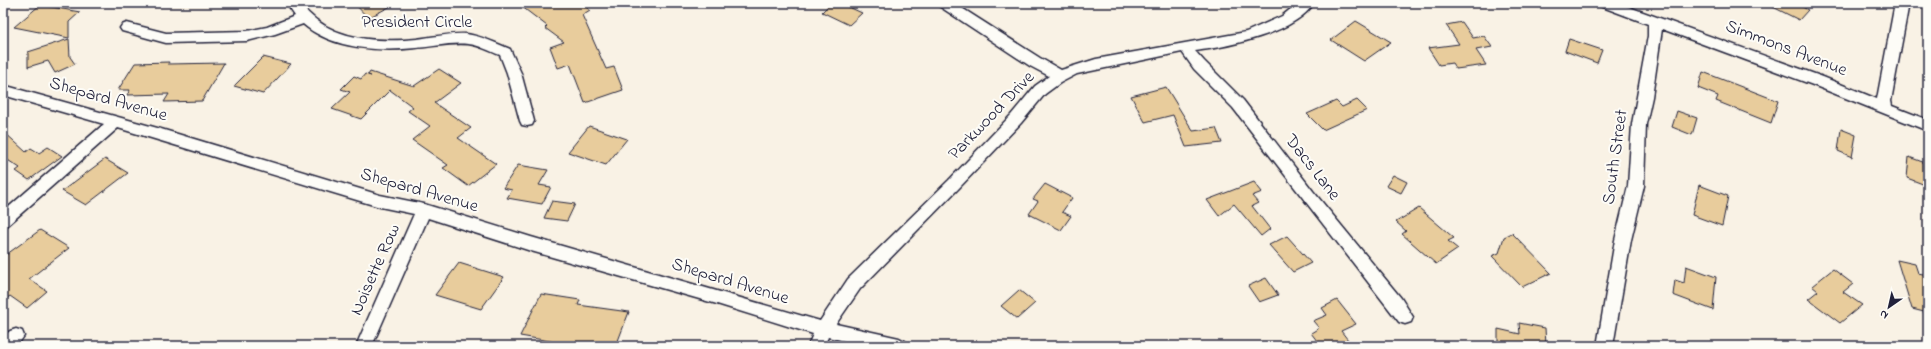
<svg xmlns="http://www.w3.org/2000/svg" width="1931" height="349" font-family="'Indie Flower',sans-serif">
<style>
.building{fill:#e8cc9c;stroke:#22223b}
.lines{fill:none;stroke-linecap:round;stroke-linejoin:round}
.street-casing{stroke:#22223b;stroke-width:3}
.street{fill:#fdfcf7;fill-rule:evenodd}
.labels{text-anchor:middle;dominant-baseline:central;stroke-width:4;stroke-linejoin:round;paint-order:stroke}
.street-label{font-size:18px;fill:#22223b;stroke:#fdfcf7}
</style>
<rect width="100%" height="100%" fill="#f9f2e5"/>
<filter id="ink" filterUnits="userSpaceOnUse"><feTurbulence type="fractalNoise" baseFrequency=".025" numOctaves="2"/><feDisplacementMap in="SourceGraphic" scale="8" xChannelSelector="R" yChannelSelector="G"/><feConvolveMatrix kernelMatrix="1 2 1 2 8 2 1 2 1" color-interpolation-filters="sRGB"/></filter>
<g filter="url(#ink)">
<path class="building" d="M354,3h43l-29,15z
M517,3h63l10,7 -8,5 24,54 8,-2 9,23 -38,13 -15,-39 -12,4 -8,-21 14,-5 -19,-14 2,-2z
M831,3h9l22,10 -13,12 -27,-13z
M1765,3h30l13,7 -9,10z
M40,5l40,7 -11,10v16l-55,-11z
M1356,21l35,21 -27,19 -33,-21z
M1462,22l11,16 11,-2 8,11 -16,3 10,15 -30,4 -4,-6 -13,2 -11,-17 31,-4 -13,-19z
M69,39l1,18 5,7 -20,9 -7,-12 -20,6v-15z
M1569,39l33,11 -5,13 -32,-12z
M263,57l28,7 -28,30 -29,-8z
M169,62l-1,2 56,-1 -22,38 -38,1 5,-8 -42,1 3,-5h-12l17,-27z
M439,69l22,14 -27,20 37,25 -13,10 38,26 -28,22 -25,-18 5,-3 -36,-25 18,-14 -22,-15 5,-4 -23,-17 -29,29 -29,-10 18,-17 -9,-3 13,-13 7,3 4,-5 6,2 -3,-1 2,-3 44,14z
M1703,72l75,29 -7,22 -55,-22 2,-5 -20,-8z
M1166,87l27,44 23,-3 6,15 -36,4 -13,-32 -28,7 -14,-26z
M1357,100l10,10 -44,20 -16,-16 29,-13 6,6z
M1677,111l20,7 -5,17 -20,-8z
M589,126l38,13 -21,26 -38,-13z
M1841,129l15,6 -4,22 -14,-6z
M3,131l23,21 5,-4 8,5 9,-6 14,9 -33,24 -13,-9 4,-3 -17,-11z
M1909,157l19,7v22l-21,-8z
M105,159l23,14 -42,32 -24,-14z
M518,165l30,5 -9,15 12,2 -9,17 -35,-6 5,-8 -9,-2z
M1393,175l14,7 -6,11 -15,-7z
M1254,182l8,10 -10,4 6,7 -6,3 18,23 -9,7 -27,-32 -15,12 -12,-16z
M1045,184l27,14 -10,14 9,4 -10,14 -32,-16 9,-13 -5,-2z
M1699,185l29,11 -6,30 -30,-11z
M552,201l23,3 -8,17 -23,-3z
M1419,208l35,30 -6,3 10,8 -22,15 -34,-30 4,-3 -10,-9z
M40,230l29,18 -40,31 18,12 -20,17 -17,-12 -7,5v-44z
M1512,233l39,40 -29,14 -30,-31 7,-3 5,-16z
M1287,236l24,27 -18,9 -24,-27z
M1897,260l18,4 3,9 10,2v38l-16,-4z
M459,263l45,14 -23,32 -46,-14z
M1686,266l30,11 -3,33 -40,-15 2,-15 9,3z
M1833,269l20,15 -10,8 19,13 -22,18 -32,-24 10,-8 -6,-5z
M1266,278l12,17 -19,7 -11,-16z
M1019,290l16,13 -18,16 -16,-13z
M541,294l39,6 -2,5 51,7 -13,34h-37l-59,-10z
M1337,300l19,24 -15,7 7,9 -12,6h-15l-10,-13 8,-5 -6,-7 14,-6 -5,-7z
M1519,323l26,5 1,18h-48v-17l22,5z"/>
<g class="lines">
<g class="street-casing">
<path id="street" d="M286,3h14c26,37 76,40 117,36 17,-2 33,-6 49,-5 15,2 30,9 44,15l11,24 13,48 -2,4 -5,1 -5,-1 -2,-4 -13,-48 -7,-18c-11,-4 -21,-10 -32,-11 -17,-2 -35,3 -52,4 -37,4 -84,1 -113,-24l-28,10 -28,7 -81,2 -44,-12 -2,-3 2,-3 5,-2 39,10 81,-2 20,-4 28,-11z
M937,3h17l86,55 21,12 35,-11 150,-27 36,-16 16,-13h16c-18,30 -87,44 -119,48l9,10 39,39 70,91 88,107 12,19 -2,5 -6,2 -6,-2 -166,-214 -39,-39 -12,-17 -105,22 -17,9 -15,11 -24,29 -62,65 -99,101 -24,35 63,14 6,3 2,5h-41l-38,-9 -4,9h-16l5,-12 -96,-30 -186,-53 -103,-33 -56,128h-16l58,-132 -34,-7 -262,-79 -110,97 -5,2v-15l101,-88 -101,-29v-10l158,44 219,66 44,9 107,33 289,84 28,-42 101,-99 62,-65 24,-29 14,-10 -19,-10 -91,-60z
M1598,3h20l205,74 54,22 18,-96h14l-18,98 1,5 36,14v11l-115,-46 -151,-56 -10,68 -6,27 -2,62 -13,54 -18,106h-16l18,-106 13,-54 4,-62 16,-88v-12l-48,-18z
M16,329l6,2 2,5 -7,10h-14v-9l7,-6z"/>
</g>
<use href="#street" class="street"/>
</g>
</g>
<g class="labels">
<g class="street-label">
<text x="417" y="23">President Circle</text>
<text transform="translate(1786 49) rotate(21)">Simmons Avenue</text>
<text transform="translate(108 100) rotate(16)">Shepard Avenue</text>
<text transform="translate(992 116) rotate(-46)">Parkwood Drive</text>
<text transform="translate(1616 157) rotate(-82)">South Street</text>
<text transform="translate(1312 168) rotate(52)">Dacs Lane</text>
<text transform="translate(419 191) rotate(16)">Shepard Avenue</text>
<text transform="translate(376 270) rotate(-66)">Noisette Row</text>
<text transform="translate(730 282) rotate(17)">Shepard Avenue</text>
</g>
</g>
<rect width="1931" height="349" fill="none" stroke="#fdfcf7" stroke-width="16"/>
<rect x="8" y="8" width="1915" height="333" fill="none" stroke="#22223b" stroke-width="1.5" filter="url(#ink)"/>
<g transform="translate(1889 307) rotate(214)" stroke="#fdfcf7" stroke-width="3" paint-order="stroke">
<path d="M0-3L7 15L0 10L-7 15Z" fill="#22223b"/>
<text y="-6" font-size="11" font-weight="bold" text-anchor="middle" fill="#22223b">N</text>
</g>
</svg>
